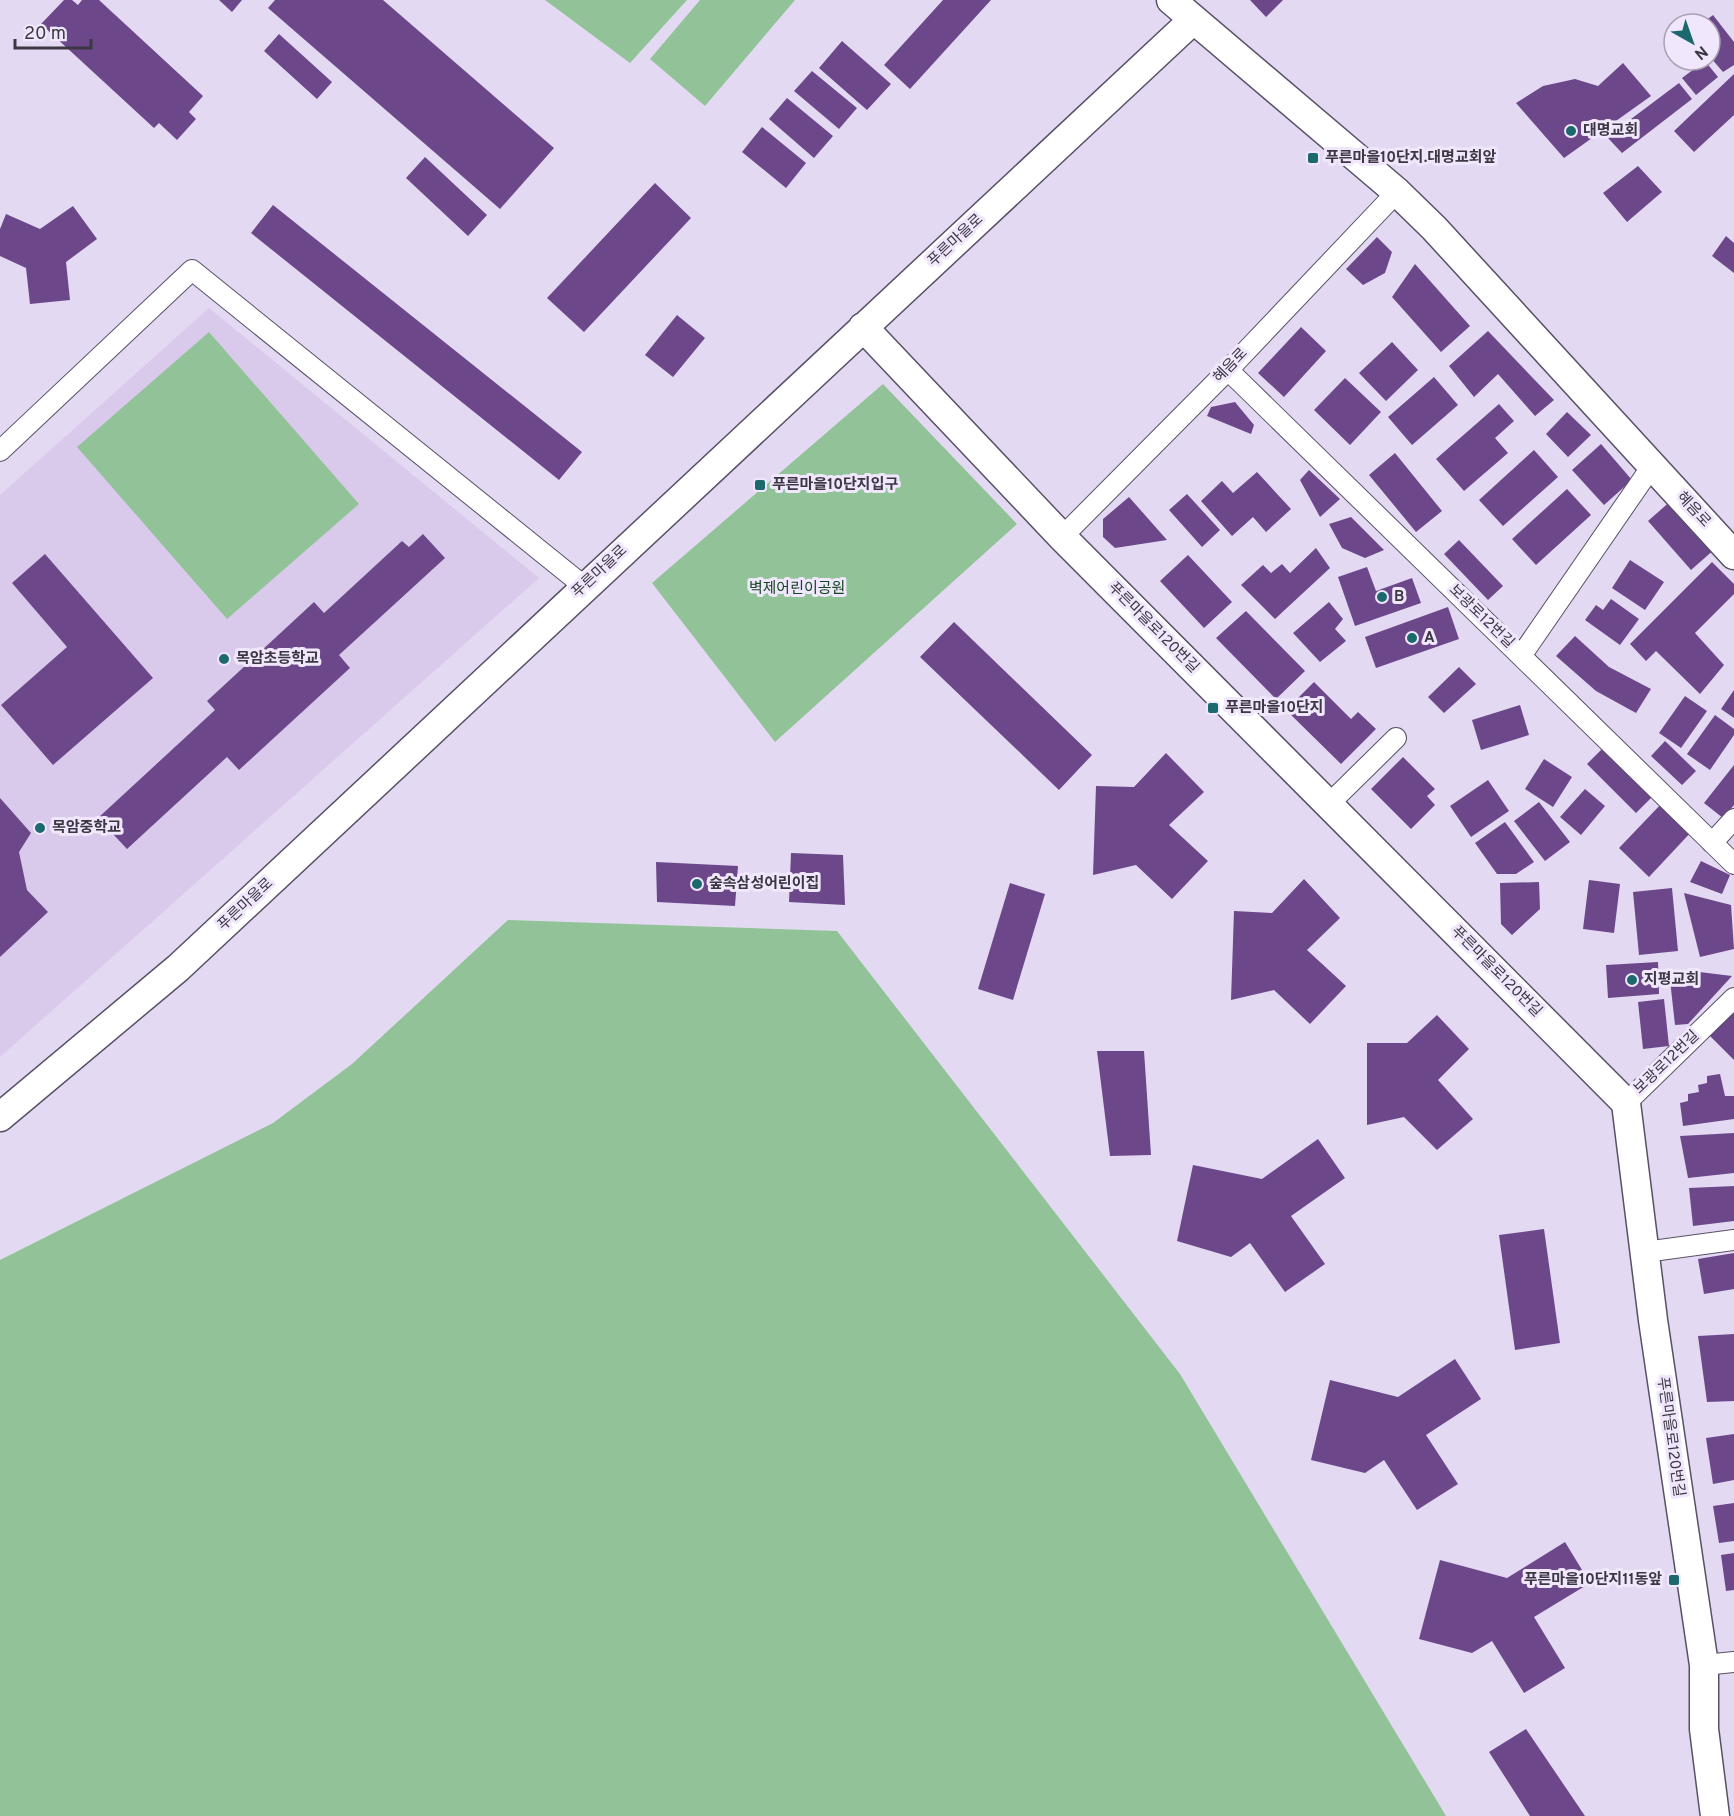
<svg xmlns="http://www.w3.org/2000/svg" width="1734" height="1816" font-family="Overpass,'Noto Sans KR',sans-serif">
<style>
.built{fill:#d9caeb}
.green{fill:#92c398}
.building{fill:#6c488b}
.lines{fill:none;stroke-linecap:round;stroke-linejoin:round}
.street-casing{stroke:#5a5066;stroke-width:22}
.secondary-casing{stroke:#5a5066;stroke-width:31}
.street{stroke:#fff;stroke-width:20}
.secondary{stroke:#fff;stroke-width:28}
.poi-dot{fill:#1b686d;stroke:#f0e7fc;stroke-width:2}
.labels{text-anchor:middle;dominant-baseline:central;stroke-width:6;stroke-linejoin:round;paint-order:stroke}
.poi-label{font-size:15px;font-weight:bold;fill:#3c3742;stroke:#f0e7fc;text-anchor:start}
.street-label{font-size:15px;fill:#3c3742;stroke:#f0e7fc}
.park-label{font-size:15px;fill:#14461f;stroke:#f0e7fc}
</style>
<rect width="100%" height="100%" fill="#e4d9f2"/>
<path class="built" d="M209,308l330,270 -539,479v-562z"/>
<path class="green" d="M545,0h142l-57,63z
M700,0h95l-90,106 -55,-47z
M209,332l150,172 -132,115 -150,-172z
M883,384l134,140 -242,218 -123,-159z
M508,920l329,11 343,443 266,442h-1446v-556l273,-137 79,-59z"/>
<path class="building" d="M64,0h8l6,5 4,-5h17l104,96 -14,16 7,7 -19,21 -18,-17 -5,5 -113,-104z
M219,0h23l-10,12z
M275,0h108l171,148 -54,61 -232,-201z
M943,0h48l-81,89 -26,-24z
M1250,0h33l-17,17z
M1713,15l21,27v23l-11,7 -13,-15v-33h-9z
M279,34l53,48 -15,17 -53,-48z
M842,41l49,43 -24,26 -48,-42z
M1705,61l13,16 -22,18 -14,-17z
M1623,63l28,33 -87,62 -48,-55 27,-17 32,-7 23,7z
M812,71l45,37 -18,21 -45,-38z
M1734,74v41l-40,37 -20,-21z
M1679,83l13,16 -70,54 -15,-16z
M787,98l46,38 -19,22 -45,-39z
M762,127l44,36 -20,25 -44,-36z
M425,157l62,58 -19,21 -62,-58z
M1638,166l24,26 -35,30 -24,-29z
M655,183l36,35 -107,114 -37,-34z
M273,205l309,247 -23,28 -308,-247z
M73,206l24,33 -31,23 4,38 -40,4 -4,-36 -26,-12v-27l6,-15 34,15z
M1726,236l8,7v30l-22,-17z
M1377,237l15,15 -7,21 -22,12 -17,-16z
M1415,264l55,62 -29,26 -49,-55z
M677,315l28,23 -32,39 -28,-22z
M1301,327l25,24 -42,46 -26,-24z
M1488,331l66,69 -19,16 -37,-42 -24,23 -25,-31z
M1392,342l26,28 -32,31 -27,-28z
M1434,377l24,28 -46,40 -24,-28z
M1345,378l36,34 -31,33 -36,-35z
M1235,402l19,23 -3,9 -44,-18 4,-9z
M1499,404l15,17 -19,17 13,15 -44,38 -28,-32z
M1567,412l24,23 -23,22 -22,-23z
M1601,444l31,36 -28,25 -32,-35z
M1534,450l24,27 -55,49 -24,-26z
M1395,453l47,58 -26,21 -47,-57z
M1309,470l31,29 -20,18 -20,-37z
M1257,472l34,37 -25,23 -13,-15 -21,19 -31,-35 21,-20 11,12z
M1567,489l24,26 -55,50 -24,-26z
M1187,494l33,36 -18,17 -33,-37z
M1129,497l38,43 -52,8 -12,-11v-18z
M1673,499l43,49 -25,22 -43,-49z
M1351,517l33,33 -19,8 -23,-10 -13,-24z
M423,534l22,24 -106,97 11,13 -111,102 -12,-13 -100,92 -29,-31 117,-108 -8,-9 107,-99 10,11 78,-72 7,6z
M1459,540l44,46 -15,14 -44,-46z
M1316,548l14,20 -55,51 -34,-34 22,-20 8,8 11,-9 8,9z
M45,554l108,124 -100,87 -52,-60 66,-58 -55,-64z
M1188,555l44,47 -28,26 -44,-47z
M1630,560l34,22 -19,28 -33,-22z
M1712,562l22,22v10l-39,39 29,32 -24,29 -44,-43 -10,10 -16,-17z
M1367,567l9,24 36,-13 9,25 -66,23 -17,-49z
M1611,599l28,20 -19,26 -35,-25 11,-15 7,5z
M1329,602l14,17 -8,10 11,12 -26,21 -27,-29z
M1448,607l11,32 -83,29 -11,-31z
M1246,611l59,60 -29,28 -60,-61z
M954,622l138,133 -33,35 -139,-133z
M1575,636l34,31 42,22 -15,24 -40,-22 -40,-35z
M1459,667l17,17 -32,29 -16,-16z
M1314,682l37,37 7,-7 18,17 -35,35 -55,-54z
M1734,690v28l-13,-9z
M1685,696l22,15 -26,37 -22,-15z
M1520,705l9,30 -48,15 -9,-30z
M1715,715l19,14v6l-24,35 -23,-16z
M1665,741l31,30 -14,14 -31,-29z
M1607,744l49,49 -20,20 -49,-49z
M1166,753l38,39 -35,33 39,36 -36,38 -36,-34 -43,10 3,-89 38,1z
M1403,757l32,32 -8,7 8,9 -24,24 -40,-40z
M1544,759l28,18 -19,30 -28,-18z
M1734,765v40l-11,13 -19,-15z
M1488,780l21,31 -38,26 -21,-31z
M1585,789l20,17 -24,29 -21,-18z
M0,798l31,35 -12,19 8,38 21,22 -48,45z
M1539,802l31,40 -25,19 -31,-40z
M1663,802l30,28 -44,47 -30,-29z
M1505,822l29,40 -18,12h-19l-22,-31z
M791,853l52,2 2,50 -56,-3z
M1701,861l29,14 -8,19 -32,-12z
M656,862l82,4 -3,40 -78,-4z
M1304,879l36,39 -33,32 39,36 -36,38 -36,-34 -43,10 3,-89 38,2z
M1589,880l31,4 -6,49 -31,-4z
M1539,882l1,27 -28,26 -11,-11 -1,-41z
M1010,883l35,11 -32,106 -35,-11z
M1672,888l6,63 -39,4 -6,-63z
M1684,893l47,12 3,44 -34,8z
M1658,962l1,32 -51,4 -2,-33z
M1683,970l49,6 -44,48 -13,1 -5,-45z
M1664,999l5,47 -26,3 -5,-47z
M1734,1010v50l-25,-25z
M1437,1015l32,34 -31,31 35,39 -36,31 -33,-33 -37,8v-82h40z
M1097,1051h47l7,104 -41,1z
M1720,1074l5,22h9v23l-51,7 -3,-23 8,-2v-7l11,-2 -1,-7 9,-2v-7z
M1734,1133v40l-46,5 -8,-42z
M1318,1139l27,39 -54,38 34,48 -40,28 -35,-49 -19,14 -54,-16 16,-76 69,14z
M1734,1186v35l-41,5 -4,-38z
M1544,1229l16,114 -45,7 -16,-115z
M1734,1253v36l-30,5 -6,-35z
M1734,1334v67l-27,1 -9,-66z
M1455,1359l26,40 -55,36 32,49 -41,26 -33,-50 -19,13 -54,-13 19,-80 68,17z
M1734,1434v46l-21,4 -7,-46z
M1734,1503v38l-15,2 -6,-37z
M1565,1542l25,41 -56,34 31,51 -41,25 -32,-52 -20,12 -53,-14 21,-79 67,18z
M1734,1553v37l-8,1 -5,-36z
M1526,1729l59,87h-55l-41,-64z"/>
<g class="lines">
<g class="street-casing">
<path id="street" d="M1228,370l506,494
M0,451l192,-181 393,317
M1062,537l166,-167 169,-178
M1521,656l131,-190
M1329,804l67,-66
M1712,843l22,-24
M1626,1103l108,-105
M1645,1252l89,-12
M1704,1665l30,-3"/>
</g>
<g class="secondary-casing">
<path id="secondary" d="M1171,0l226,192 37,36 300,327
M863,327l199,210 564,566 27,217 51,345v64l11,87
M0,1117l178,-149 1015,-948"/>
</g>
<use href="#street" class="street"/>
<use href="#secondary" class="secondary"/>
</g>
<g class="poi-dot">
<circle cx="1571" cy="131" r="6"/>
<rect x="1307" y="152" width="12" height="12" rx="3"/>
<rect x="754" y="479" width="12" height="12" rx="3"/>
<circle cx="1382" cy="597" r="6"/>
<circle cx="1412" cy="638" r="6"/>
<circle cx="224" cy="659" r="6"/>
<rect x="1207" y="702" width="12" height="12" rx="3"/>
<circle cx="40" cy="828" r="6"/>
<circle cx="697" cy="884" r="6"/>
<circle cx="1632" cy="980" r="6"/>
<rect x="1668" y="1574" width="12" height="12" rx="3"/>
</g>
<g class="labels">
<g class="poi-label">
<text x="1583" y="131">대명교회</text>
<text x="1325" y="158">푸른마을10단지.대명교회앞</text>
<text x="772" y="485">푸른마을10단지입구</text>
<text x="1394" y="597">B</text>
<text x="1424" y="638">A</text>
<text x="236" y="659">목암초등학교</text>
<text x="1225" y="708">푸른마을10단지</text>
<text x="52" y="828">목암중학교</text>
<text x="709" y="884">숲속삼성어린이집</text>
<text x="1644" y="980">지평교회</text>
<text x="1662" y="1580" text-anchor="end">푸른마을10단지11동앞</text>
</g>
<g class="street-label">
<text transform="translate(956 241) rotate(-43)">푸른마을로</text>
<text transform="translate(1231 366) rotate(-46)">혜음로</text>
<text transform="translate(1693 510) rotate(47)">혜음로</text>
<text transform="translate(600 572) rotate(-43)">푸른마을로</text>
<text transform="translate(1481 617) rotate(44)">보광로12번길</text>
<text transform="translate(1153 628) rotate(45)">푸른마을로120번길</text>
<text transform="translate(246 905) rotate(-43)">푸른마을로</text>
<text transform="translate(1496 972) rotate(45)">푸른마을로120번길</text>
<text transform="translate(1667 1063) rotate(-44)">보광로12번길</text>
<text transform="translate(1670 1437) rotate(82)">푸른마을로120번길</text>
</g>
<g class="park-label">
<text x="797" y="589">벽제어린이공원</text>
</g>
</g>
<g transform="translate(1692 42) rotate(140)"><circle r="28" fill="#f0e7fc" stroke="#a8a1b2" stroke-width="1.5"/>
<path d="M0-4.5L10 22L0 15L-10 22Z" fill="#1b686d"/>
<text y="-9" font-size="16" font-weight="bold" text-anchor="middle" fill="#3c3742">N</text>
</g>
<path d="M15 39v9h76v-9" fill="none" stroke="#3c3742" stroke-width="3"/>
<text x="24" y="39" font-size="18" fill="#3c3742" stroke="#f0e7fc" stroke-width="4.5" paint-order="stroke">20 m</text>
</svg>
